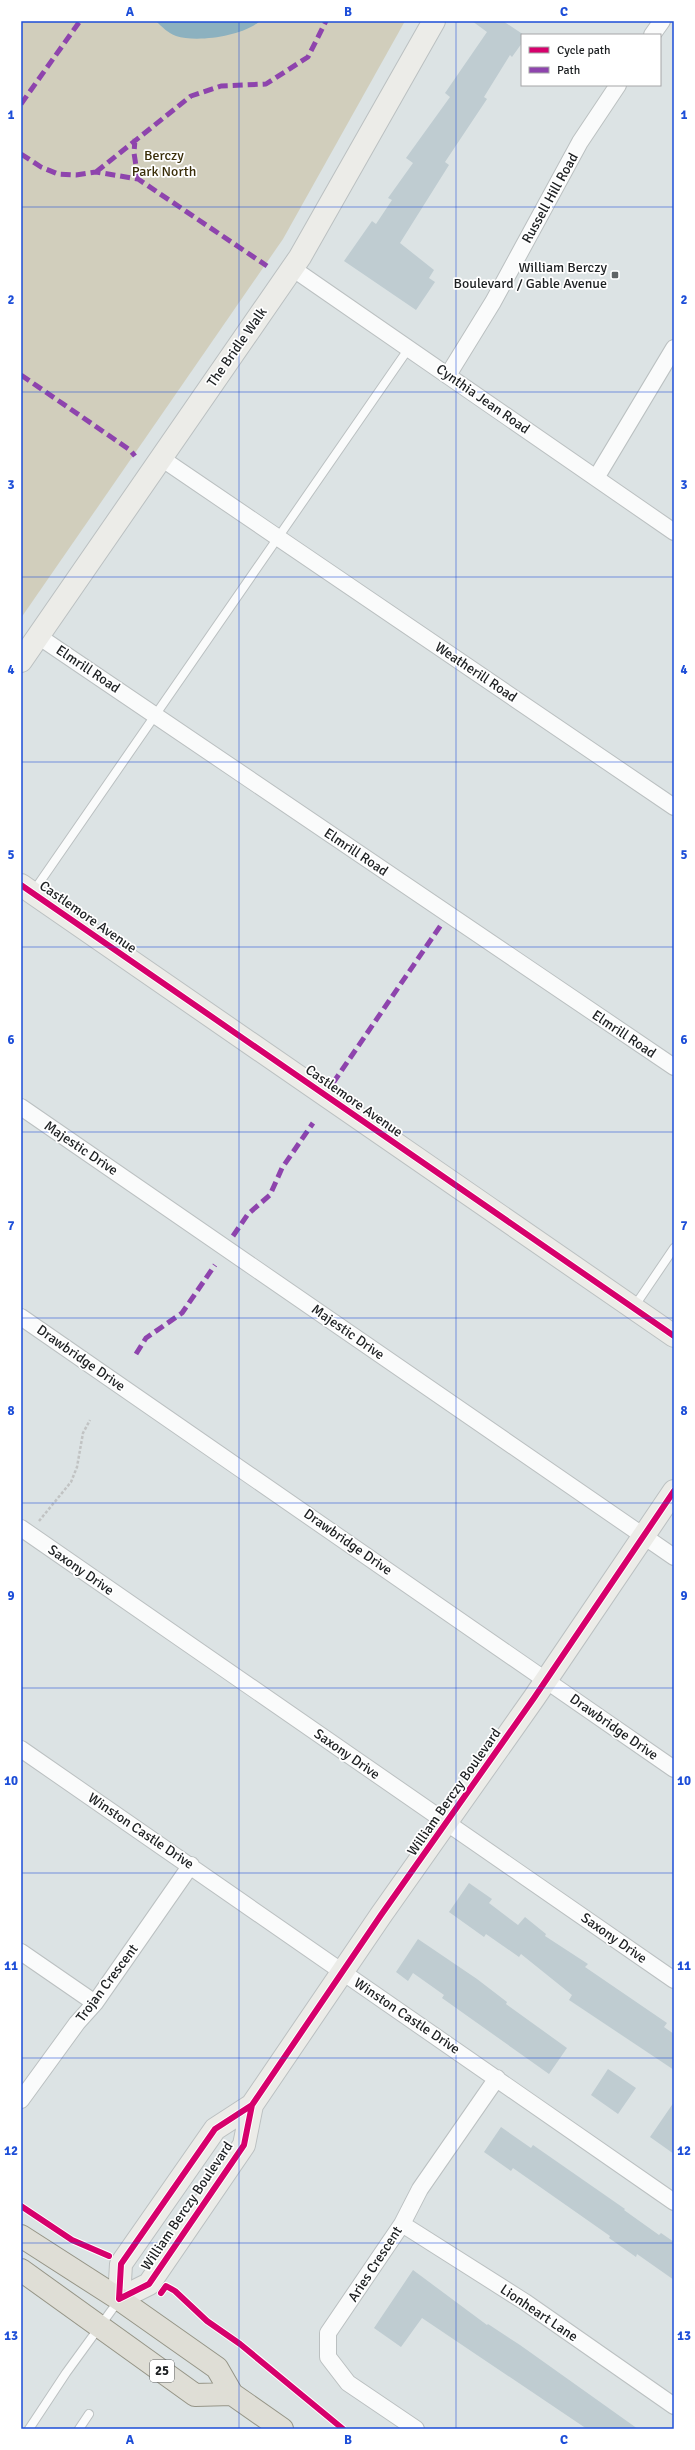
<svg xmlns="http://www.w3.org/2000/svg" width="695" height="2450" font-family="Signika,sans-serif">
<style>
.green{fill:#d1cebc}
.water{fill:#8cb1bf}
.building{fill:#bfccd1}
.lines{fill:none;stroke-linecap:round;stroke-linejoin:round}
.lane-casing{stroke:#bbc0c1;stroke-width:10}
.street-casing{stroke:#bbc0c1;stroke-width:18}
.secondary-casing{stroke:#bbc0c1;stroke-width:24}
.primary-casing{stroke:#969587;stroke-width:24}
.path{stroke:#c1c3c3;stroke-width:2.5;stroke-dasharray:3 2;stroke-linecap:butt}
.lane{stroke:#fafbfb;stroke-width:8}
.street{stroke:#fafbfb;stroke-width:16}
.secondary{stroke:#ecece8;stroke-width:22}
.primary{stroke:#dfded6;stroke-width:22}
.quiet{stroke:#8e44ad;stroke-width:5;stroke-dasharray:10 5;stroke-linecap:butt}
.cycleway-casing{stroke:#fff;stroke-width:8}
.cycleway{stroke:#d6006c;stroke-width:6}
.grid{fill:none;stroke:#1d4ed8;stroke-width:1;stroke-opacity:0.55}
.poi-dot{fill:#606466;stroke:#fff;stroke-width:1.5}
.labels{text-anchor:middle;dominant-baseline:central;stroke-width:3.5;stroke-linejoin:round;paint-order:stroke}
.shield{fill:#fff;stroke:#616364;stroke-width:1}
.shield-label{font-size:13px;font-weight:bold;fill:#1d2022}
.park-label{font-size:14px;fill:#392d08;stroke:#fff}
.street-label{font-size:14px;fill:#1d2022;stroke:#fff}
.poi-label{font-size:14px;fill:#1d2022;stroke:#fff;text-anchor:end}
.neatline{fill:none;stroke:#1d4ed8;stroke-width:1.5}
.grid-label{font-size:13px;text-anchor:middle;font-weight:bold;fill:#1d4ed8}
</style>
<rect width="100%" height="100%" fill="#dce3e4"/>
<path class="green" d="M21,21h384l-122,218 -262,379z"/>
<path class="water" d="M156,21h104c-17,15 -63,22 -84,15 -8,-3 -14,-9 -20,-15z"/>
<path class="building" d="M472,21h31l21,14h-2v8l-10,14 -2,-2 -26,42 3,2 -42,63 4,3 -49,78 34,27 -5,8 6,4 -19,28 -72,-49 28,-40 4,3 16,-24 -4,-2 25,-35 -7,-5 44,-61 -5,-4 42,-61z
M469,1883l23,16 -3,4 29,22 7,-8 21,17 -1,2 43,28 -3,3 82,56 -3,4 10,7v36l-105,-70 3,-5 -51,-41 -2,3 -33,-23 -2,3 -35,-25z
M418,1939l59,40 30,23 -1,2 61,44 -18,26 -107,-76 2,-3 -31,-22 -5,8 -12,-9z
M608,2069l28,19 -18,26 -27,-19z
M674,2102v52l-24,-17z
M501,2127l30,21 2,-3 92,64 -1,1 35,25 2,-2 13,9v38l-37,-26 -1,3 -27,-19 1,-2 -97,-68 -2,3 -27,-19z
M413,2270l74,55 1,-1 32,21 118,84h-51l-165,-111 -21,29 -27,-19z"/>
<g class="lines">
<g class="lane-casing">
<path id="lane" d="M33,892l376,-544
M634,1307l40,-59
M29,2429l37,-56 53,-73
M79,2429l10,-15"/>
</g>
<g class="street-casing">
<path id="street" d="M652,35l10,-14
M292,268l382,264
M448,375l45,-73 87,-160 38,-57
M161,458l513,349
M596,478l78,-130
M38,636l636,431
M21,1107l653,450
M21,1317l653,452
M21,1528l653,452
M21,1749l653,453
M21,1952l74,51
M21,2100l56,-77 18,-20 96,-138
M402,2224l123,78 149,104
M416,2429l-68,-46 -20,-26v-24l74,-109 18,-35 77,-111"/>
</g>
<g class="secondary-casing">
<path id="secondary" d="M21,661l279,-404 134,-236
M21,885l653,451
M252,2105l-8,40 -95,139 -30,15 2,-35 94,-135 37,-24 129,-190 153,-217 140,-207"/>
</g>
<g class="primary-casing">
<path id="primary" d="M21,2236l98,63 98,69 15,26 50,35
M21,2270l174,125 37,-1"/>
</g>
<path class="path" d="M39,1521l32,-39 6,-15 6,-34 7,-13"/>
<use href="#lane" class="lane"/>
<use href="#street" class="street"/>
<use href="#secondary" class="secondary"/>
<use href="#primary" class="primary"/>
<path class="quiet" d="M21,104l59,-83
M135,139l-1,14 4,26
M21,154l20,13 17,7 18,1 20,-3 42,7 129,87
M96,172l95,-76 30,-10 45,-2 42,-27 18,-36
M21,375l109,75 5,6
M333,1083l108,-158
M233,1236l15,-22 22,-19 12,-27 31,-45
M136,1354l10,-16 36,-25 33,-48"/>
<g class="cycleway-casing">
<path id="cycleway" d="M21,885l653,451
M252,2105l-8,40 -95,139 -30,15 2,-35 94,-135 37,-24 129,-190 153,-217 140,-207
M21,2206l51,34 37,16
M161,2293l5,-7 9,5 32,30 33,23 103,85"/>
</g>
<use href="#cycleway" class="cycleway"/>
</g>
<path class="grid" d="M239,21v2408M456,21v2408M21,207h653M21,392h653M21,577h653M21,762h653M21,947h653M21,1132h653M21,1318h653M21,1503h653M21,1688h653M21,1873h653M21,2058h653M21,2243h653"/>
<rect class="poi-dot" x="611" y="271" width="8" height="8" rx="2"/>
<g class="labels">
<rect class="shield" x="150" y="2360" width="24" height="22" rx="3"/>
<g class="shield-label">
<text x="162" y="2371">25</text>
</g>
<g class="park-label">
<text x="164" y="155">Berczy<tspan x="164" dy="16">Park North</tspan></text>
</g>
<g class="street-label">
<text transform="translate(550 198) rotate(-61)">Russell Hill Road</text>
<text transform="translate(237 347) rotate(-55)">The Bridle Walk</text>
<text transform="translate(483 399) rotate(35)">Cynthia Jean Road</text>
<text transform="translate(88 669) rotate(34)">Elmrill Road</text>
<text transform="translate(476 672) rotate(34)">Weatherill Road</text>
<text transform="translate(356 852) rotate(34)">Elmrill Road</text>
<text transform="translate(88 917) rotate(35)">Castlemore Avenue</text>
<text transform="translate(624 1034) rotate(34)">Elmrill Road</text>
<text transform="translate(354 1101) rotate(35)">Castlemore Avenue</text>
<text transform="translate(81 1148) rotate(34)">Majestic Drive</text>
<text transform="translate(348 1332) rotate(35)">Majestic Drive</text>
<text transform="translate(81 1358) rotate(35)">Drawbridge Drive</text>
<text transform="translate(348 1542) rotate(35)">Drawbridge Drive</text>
<text transform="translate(81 1570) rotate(35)">Saxony Drive</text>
<text transform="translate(614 1727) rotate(35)">Drawbridge Drive</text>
<text transform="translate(347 1754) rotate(35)">Saxony Drive</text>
<text transform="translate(454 1792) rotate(-55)">William Berczy Boulevard</text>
<text transform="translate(141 1831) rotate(34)">Winston Castle Drive</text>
<text transform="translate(614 1938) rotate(35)">Saxony Drive</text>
<text transform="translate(107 1983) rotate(-53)">Trojan Crescent</text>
<text transform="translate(407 2016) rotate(34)">Winston Castle Drive</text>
<text transform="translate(187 2206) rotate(-56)">William Berczy Boulevard</text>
<text transform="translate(375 2264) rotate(-57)">Aries Crescent</text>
<text transform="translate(539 2313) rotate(34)">Lionheart Lane</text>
</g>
<g class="poi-label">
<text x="607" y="267">William Berczy<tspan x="607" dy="16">Boulevard / Gable Avenue</tspan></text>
</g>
</g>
<rect width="695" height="2450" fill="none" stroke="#ffffff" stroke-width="44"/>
<rect x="521" y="34" width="140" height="52" fill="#ffffff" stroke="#a5a6a7"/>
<rect x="529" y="47" width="20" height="6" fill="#d6006c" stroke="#a5a6a7"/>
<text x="557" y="54" font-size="12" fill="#1d2022">Cycle path</text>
<rect x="529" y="67" width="20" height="6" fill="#8e44ad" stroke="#a5a6a7"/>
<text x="557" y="74" font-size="12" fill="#1d2022">Path</text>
<rect x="22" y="22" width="651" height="2406" class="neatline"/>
<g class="grid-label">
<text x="130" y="16">A</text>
<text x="348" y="16">B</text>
<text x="564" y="16">C</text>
<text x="11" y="119">1</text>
<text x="684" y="119">1</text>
<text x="11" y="304">2</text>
<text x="684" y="304">2</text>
<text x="11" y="489">3</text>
<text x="684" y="489">3</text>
<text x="11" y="674">4</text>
<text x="684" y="674">4</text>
<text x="11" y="859">5</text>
<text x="684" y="859">5</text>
<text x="11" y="1044">6</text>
<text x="684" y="1044">6</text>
<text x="11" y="1230">7</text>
<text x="684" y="1230">7</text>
<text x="11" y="1415">8</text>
<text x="684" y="1415">8</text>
<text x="11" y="1600">9</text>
<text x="684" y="1600">9</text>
<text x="11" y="1785">10</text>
<text x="684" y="1785">10</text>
<text x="11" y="1970">11</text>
<text x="684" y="1970">11</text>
<text x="11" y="2155">12</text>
<text x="684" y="2155">12</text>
<text x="11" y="2340">13</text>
<text x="684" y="2340">13</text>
<text x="130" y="2444">A</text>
<text x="348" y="2444">B</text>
<text x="564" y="2444">C</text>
</g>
</svg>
